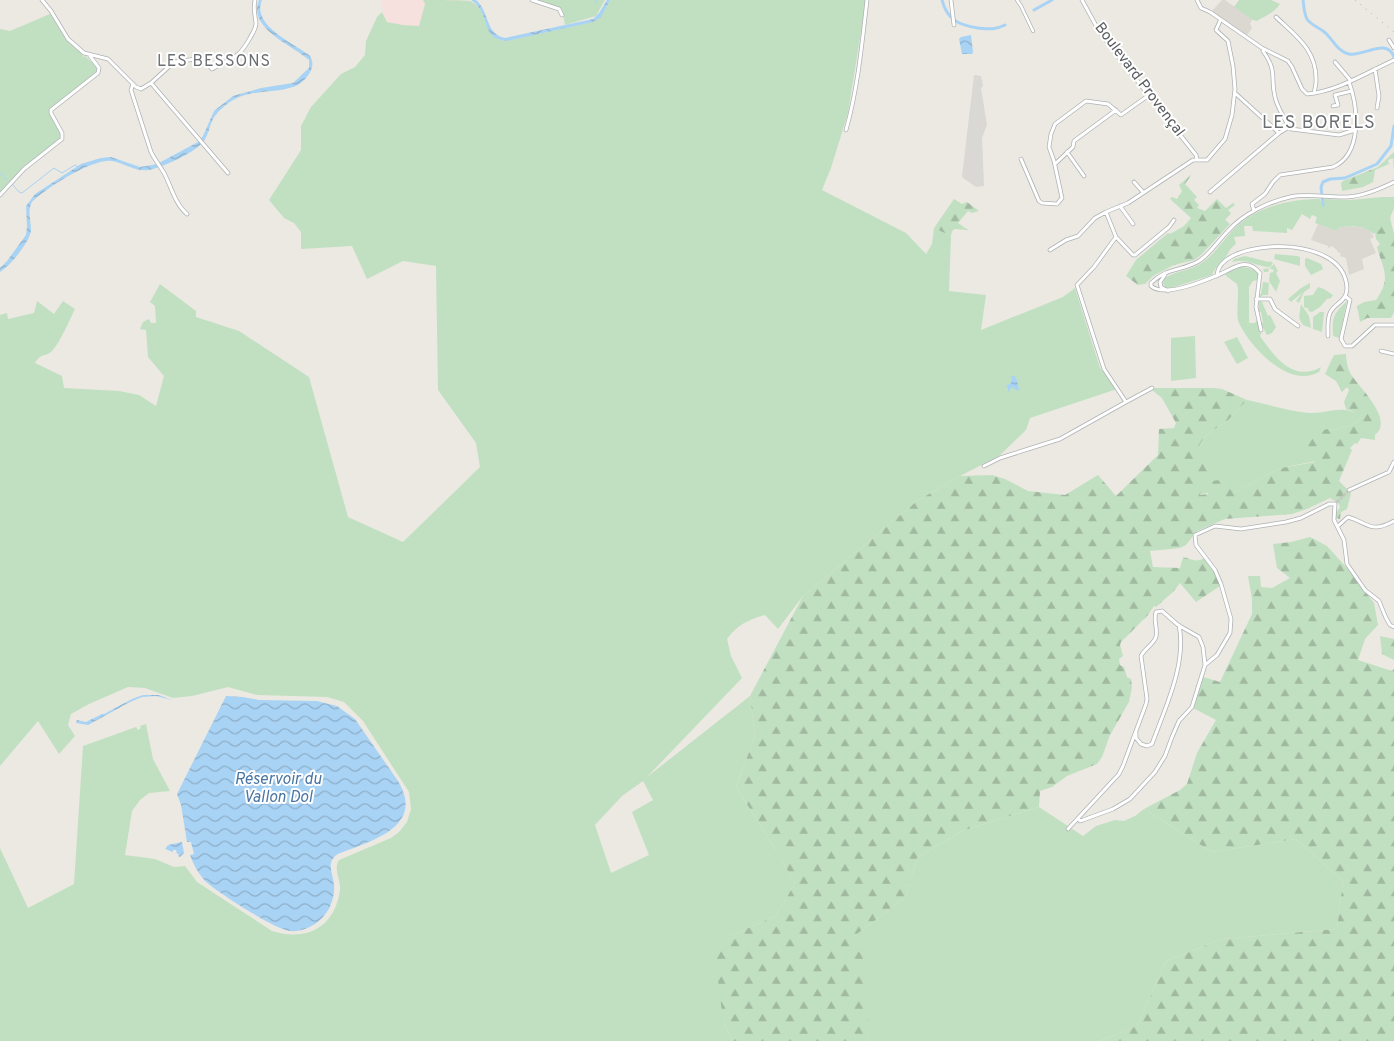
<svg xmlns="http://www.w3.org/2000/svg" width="1394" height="1041" font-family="Overpass,sans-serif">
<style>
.industrial{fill:#dad8d4}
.education{fill:#dad8d0}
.medical{fill:#f7e1de}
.green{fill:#c1e0c1;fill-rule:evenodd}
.forest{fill:url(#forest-firs)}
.water{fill:url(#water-waves)}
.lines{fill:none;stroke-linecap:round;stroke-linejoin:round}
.stream{stroke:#a9d3f4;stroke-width:1}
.canal{stroke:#a9d3f4;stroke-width:3}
.minor-tunnel{stroke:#c7c6c2;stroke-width:3;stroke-dasharray:3 1.5;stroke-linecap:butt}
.pedestrian-casing{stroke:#afb2b5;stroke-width:4}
.minor-casing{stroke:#afb2b5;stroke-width:4.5}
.pedestrian{stroke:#fff;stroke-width:2.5}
.minor{stroke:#fff;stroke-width:3}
.rail{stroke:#b0b1b1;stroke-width:1;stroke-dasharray:1 6;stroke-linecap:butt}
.labels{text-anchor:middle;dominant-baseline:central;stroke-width:4;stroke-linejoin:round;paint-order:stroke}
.street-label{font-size:15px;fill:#5a5d60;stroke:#fff}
.neighbourhood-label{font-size:16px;letter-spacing:1px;fill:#6b6f72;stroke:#fff}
.water-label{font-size:16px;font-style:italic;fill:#4975a3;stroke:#fff}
.quarter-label{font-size:18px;letter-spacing:1px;fill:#6b6f72;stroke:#fff}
</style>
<defs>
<pattern id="forest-firs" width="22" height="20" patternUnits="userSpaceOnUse" patternTransform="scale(1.25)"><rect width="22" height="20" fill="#c1e0c1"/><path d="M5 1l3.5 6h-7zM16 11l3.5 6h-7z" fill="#a0b9a0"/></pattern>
<pattern id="water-waves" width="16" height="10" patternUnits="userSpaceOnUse" patternTransform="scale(1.25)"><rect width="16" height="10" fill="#a9d3f4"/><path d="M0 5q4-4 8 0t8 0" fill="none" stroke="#8daec9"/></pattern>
</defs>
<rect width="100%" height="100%" fill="#ebe9e2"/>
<path class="industrial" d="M974,75l7,1 2,10 -2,2 6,37 -5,13 2,48 -8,1 -13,-9 -1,-2z"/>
<path class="education" d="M1222,0h3l27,19 -2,5 2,4 -5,7 -36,-23z
M1318,224l19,7 2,-4h21l8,2 6,8 -4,2 6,14 -14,6 2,10 -15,6 -3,-17 -6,-2 1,-2 -4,-3v-1l-5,-4 -4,2v-2l-17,-6z"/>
<path class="medical" d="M381,0h82l-4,26 -71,6z"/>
<path class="green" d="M423,0c10,0 40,0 47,1 22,10 9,37 36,40l86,-19 9,-6 9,-16h256l-18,113 -17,55 -9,22 84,43 20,21 6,-10 2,-16 17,8 -2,55 37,4 -5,35 82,-33 12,-9 25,80 17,21 -87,29 -4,12 -27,26 -39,20 -43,25 -114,95 -25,33 -13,-14c-17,5 -28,10 -38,24l4,17 11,22 -95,99 103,-81 5,40 -19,51 38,60 21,36 -19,33 -44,19 -9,85 9,21h-732v-193l28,60 46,-24 9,-138 53,-19 2,3 3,-2 -1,-2 6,-2 7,35 17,32 -21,2 -9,7 -8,11 -7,44 30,4 19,8 11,-1 12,16 75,49c35,11 63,-4 68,-41 1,-11 -7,-20 -1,-30l52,-22 8,-6 8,-10 4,-13 -2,-17 -46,-71 -19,-19 -17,-5 -70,-2 -29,-8 -36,9 -19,2 -28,-10 -17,-1 -39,17 -18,10 -3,11 7,11 -16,18 -21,-33 -38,45v-451l7,-2 1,6 26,-6 3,-12 17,13 9,-13 12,8c-5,10 -16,36 -24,43 -7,5 -10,1 -16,11l27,13 2,12 55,3 20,4 17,11 8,-30 -16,-19 -2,-27 -6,-1 3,-7 6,-3 2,4h5l-1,-17 -5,-4 10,-18 36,27v6l43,14 70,46 39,140 55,25 77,-75 -4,-24 -38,-53 -2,-124 -33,-5 -36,18 -15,-33 -51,3v-17l-7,-9 -10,-5 -15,-18 32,-50v-24l10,-19 30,-33 14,-7 10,-12 1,-14 11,-24 5,-5 5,10 16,3 16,1 6,-22zM643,781l10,19 -21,12 17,43 -38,18 -16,-48 27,-29z
M535,0h70l-9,16 -31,9 -3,-16z
M1239,0h32l9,4c-7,10 -14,11 -23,17l-4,-1 -19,-13z
M50,14l16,26 16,14 1,3 2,-1 12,11 1,6 -31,22v2l-17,14 11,22v6l-38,30 -23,25v-165l10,2z
M1382,197h12v11l-3,-3 -7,8 -3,15 -8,6c-9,-10 -22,-7 -34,-7l-2,4 -22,-8 2,-6 -5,-2 -2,4 -8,-5 -10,16 -5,-2v5l-34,-2 -1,-5h-8l1,10 -11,1 2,7c-8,6 -6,8 -11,14 -5,6 -10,10 -13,17l-41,13h-5l-3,-4 1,-5c12,-9 27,-8 39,-17 13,-9 22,-25 34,-36 23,-20 54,-27 83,-27l2,6h2l-1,-6 27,1z
M1275,254l22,2 3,1v9l-26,-7z
M1245,256l24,6 1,-1 3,2 -3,4c-15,0 -20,-9 -38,-5l2,-3z
M1307,258l14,6 2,5 -12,6 -6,-9v-7z
M1274,264l4,7 -2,2 4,8 -4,11 -7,-11 1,-8 3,-1 1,-2 -5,-2 -1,4h-4l-1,-3 7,-1z
M1239,267c7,0 16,1 20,8l-1,5 -5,1 -4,6v36h6l2,-3 4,14 -1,2c14,20 33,47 61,31l-2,5c-30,17 -68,-24 -80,-49 -4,-9 1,-28 -2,-39l-12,-9 8,-6z
M1263,282l6,1 -1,12h-5l-3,2 -1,-2 2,-1z
M1310,283v5l-6,4 -5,11 -3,-2 7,-9 -12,10 -3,-3 13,-11z
M1318,287l6,2 9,6 -2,3 -4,1 -7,8 -8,5 -4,-1 1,-2 -5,-2v-11l9,-1z
M1259,301l3,1 6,14 2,-1 6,12 -4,6 -5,2 -6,-11 2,-2 -2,-10h-2z
M1347,301l-8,37 -6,-2c-1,-19 0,-22 14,-35z
M1301,304l8,12 2,12 -8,-3 -4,-7z
M1320,312h4l-2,20 -9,-3v-12z
M1195,336l1,42 -25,3v-43z
M1237,337l11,21 -11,6 -13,-22z
M1247,400c20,4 41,11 62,13 21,1 33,-10 53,4l-10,8 -17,5 -8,-1 -25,10 14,22 -35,7 -46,24 -8,-4 -28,7 3,-18h6l5,-7 -17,-20 9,-14 23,-16z
M1039,807l44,29 13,-10 19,-6 9,1 11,-5 9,-7 68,43 84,-13 47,42 -6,48 -115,10 -56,22 -29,65 -38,15h-232l2,-5 -12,-102 49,-37 11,-39 45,-27z"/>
<path class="forest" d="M1394,152v17l-1,-11 -5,2 1,4 -14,6 -2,12 -10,5 -21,4 -1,-8 2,-2 35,-14z
M1192,174l-7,10 12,13 -3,3 5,5 -2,3 8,3 12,-12 9,9 7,-5 2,2 -7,5 3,3 -6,7 5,4 -29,31 -7,5 -20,5 -21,11 -8,8 -7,1 -12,-9 10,-16 32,-27 2,1 14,-8 7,-8 -21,-19 2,-2 5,2 5,-8 -3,-6z
M954,199l8,5 5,-2 12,9 -7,2 -4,-2 -10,12 10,7 -13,-1 -3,2 -1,5 -17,-8z
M1388,203l6,5 -4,10 4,16v78l-3,6h-24l-7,4 -3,-16 7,-4 12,-2c16,-23 7,-30 1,-53l3,-3 -4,-5 -1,-7 6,-4 -4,-14 7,-1z
M1346,354c0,6 2,17 6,22 9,13 42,44 23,59v5l-14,-2 -4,6 -2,-1 -5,5 2,2 -13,31 12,12 -4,16 -6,3 -1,7 -4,-1v-5l4,-6 -1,-3 -9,-6 -23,11 -15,5 -67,5 -28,12 -11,14 -6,3 -30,3 3,16 27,1 3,-11c8,2 14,6 21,1l11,15 5,13 -24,16 -16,-19 -6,8 -18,16 -2,-1 -6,9 -27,27 -1,3 3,11 -4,3 1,6 4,2 3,10 4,2 1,8 -3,15 -19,33 -8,22 -5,7 -30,12 -15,11 -12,4 -1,16 -77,24 -45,27 -11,39 -49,37 11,44 1,58 -2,5h-135l-9,-21 -8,-64 17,-21 44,-19 19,-33 -21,-36 -38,-60 19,-51 -5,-40 53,-100 114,-95 43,-25 32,-1 13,4 23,12 37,4 33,-20 18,21 42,-41 1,-26 15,-1 2,-5 -14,-25 -10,-8 2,-2h60l8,1 25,11 -19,20 -23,16 -8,13h10l4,10v7l4,-1 1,2 -2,3 3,1v3l-7,5 -2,-2h-5l-3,18 8,-1 -1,-10 3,-3 12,-1 5,8 2,-1 6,5 46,-24 34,-6 -14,-23 2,-3 24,-7 8,1 17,-5 9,-7 -7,-6 -8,-3 -2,-7 5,-12 -2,-3 -5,5 -6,-11 -11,-7 9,-19z
M1310,537l17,9 19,21 28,36 4,22 -13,14 -7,21 34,11 2,-2v372h-295l38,-15 29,-65 56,-22 115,-10 6,-48 -47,-42 -84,13 -68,-43 36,-19 7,-6 10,-31 19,-33 -23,-12 10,-31 17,5 32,-68v-15l-4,-23h12l1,11 11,1 18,-10 -13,-10 -4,-24 18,-2z
M1380,636l14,3v21l-12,-6z"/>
<path class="water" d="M259,0h3c-11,25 31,43 47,55 10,11 -4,28 -16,32 -18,6 -38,3 -56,11 -9,4 -21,14 -25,23 -3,7 -4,15 -9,21 -8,10 -34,22 -47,26 -17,7 -28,-4 -44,-7 -19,-3 -66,27 -80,41 -5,9 -1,18 -1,28 -1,12 -21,36 -31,42v-4l7,-7 19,-26 1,-9 -1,-20 9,-12 46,-30 20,-6 10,-1 29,10 17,-3 41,-22 5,-6 11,-25 19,-15 28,-8 32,-5 16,-15v-8c-17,-15 -62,-32 -50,-60z
M471,0h5c14,12 9,34 29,38l88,-19 6,-6 8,-13h3l-9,17 -8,5 -86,19c-28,-2 -15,-27 -36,-41z
M971,35l2,17 -1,2h-10l-3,-15 2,-2z
M1011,375l5,2 3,12 -1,2 -6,-4 -4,5v-4l-2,-2 6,-4z
M143,695h16l13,5 -16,-4 -14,1 -12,5 -42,23 -12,-2 1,-3 9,2 16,-8h2l28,-15z
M226,696l17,1 16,3 58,1 20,5 18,13 43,62c28,47 -28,60 -60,73 -13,8 -5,19 -4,31 1,12 -4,26 -13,34 -8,8 -20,13 -31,12 -16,-2 -73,-39 -85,-50 -7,-8 -12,-17 -15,-26l4,-1 -3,-12h-4l-6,-37 -4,-11z
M182,842l2,11 -4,4 -2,-1 1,-2h-2l-1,-4h-3v2l-8,-3 3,-4z"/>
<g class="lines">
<path class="stream" d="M595,3l2,-3
M0,173l7,7
M12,184l7,8 3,1 32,-25 8,5 13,-8 3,2"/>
<path class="canal" d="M942,0c5,20 17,25 36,28 11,1 17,2 27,-3
M1303,0c1,6 1,14 4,19 4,6 11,8 16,12 9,6 14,21 26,23 14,3 38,-17 45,3
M1034,10l18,-10
M1323,205l-2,-18 2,-5 7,-3 15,-1 32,-14 14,-18 3,-20"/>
<path class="minor-tunnel" d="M1337,502l12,-12"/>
<g class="pedestrian-casing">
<path id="pedestrian" d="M1017,0l4,6 12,25"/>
</g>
<g class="minor-casing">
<path id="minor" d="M42,0l9,11 17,28 16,14 24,6 28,28 5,2 10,-6 23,-21 29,-4 9,11c20,-12 25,-8 38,-31 2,-4 6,-9 6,-15 -1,-8 -3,-14 -1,-23
M532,0l27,9 3,6
M951,0l3,25
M1082,0l17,31 14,19 83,105 1,4
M1197,0l4,8 9,4 52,36 26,13 4,6 10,22 5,5c31,-3 59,-21 87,-34
M1276,17c20,19 41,33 40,64 0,4 -1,8 -2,12
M1389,40l5,8
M1263,51c15,21 7,26 12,46 2,10 9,20 14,30
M1335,62l16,19
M1375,69l4,27 -2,12
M151,83l77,90
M133,84l-2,6 20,62c4,8 9,14 13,21 7,13 11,31 23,41
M1235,93l44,40
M1333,106l5,-1 -3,-10 17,-4
M1289,127l2,2 48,6 16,-5
M846,130c12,-42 16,-87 21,-130
M1067,152l17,24
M1021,159l18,42 3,2 15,1 5,-6 -8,-37 -5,-14 2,-13 4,-10 31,-23 22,3 13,11 28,-20
M1055,164l18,-17 1,-6 42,-31
M1134,182l9,10
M1210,192l69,-59 10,-6
M0,195l24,-26 38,-30v-6l-11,-20v-3l47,-37 1,-5 -9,-12
M1120,206l13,18
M1254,211l-2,-7 13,-10 8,-12 7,-7 53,-8c30,-13 25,-60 16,-85
M1117,238l16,17h2l34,-28 5,-7
M1050,250l16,-10 12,-4 17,-18 11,-6
M1165,275l-5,7 1,5 7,4
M1217,276c0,-7 4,-12 9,-16 26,-19 91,-19 113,7 6,7 12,23 4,32 -4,5 -10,7 -13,14 -3,7 -2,15 -2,23
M1345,296l5,4 -9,39 4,7h7l23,-21h19
M1256,299h14l5,10 23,17
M1261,330l-5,-23 4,-34c-14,-17 -27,-4 -42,2 -14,6 -54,23 -67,11v-3c16,-16 32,-12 48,-22 11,-7 19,-20 29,-30 15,-17 40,-29 62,-34 19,-4 38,1 57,0 16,-1 33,-8 47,-15
M1381,351l13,3
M1126,402l26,-14
M984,466l16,-8 60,-19 66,-37 -22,-33 -27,-84 17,-18 22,-30 -10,-25 22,-9 65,-43h14l18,-21 7,-24 3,-26 -2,-23 -5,-25 -12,-11 4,-9
M1349,490l40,-18 5,-10
M1335,504l-1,16 10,20 3,24 18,26 14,11 7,17 4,7 4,2
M1338,526l10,-9c21,6 22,17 46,4
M1136,732v6l5,6 6,2 5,-2c13,-36 35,-80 27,-119
M1078,818l2,3 3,-1 30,-11 17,-10 25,-27 10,-16 7,-19 7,-16 13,-14 13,-42 12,-10 13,-22 1,-14 -10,-35 -6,-14 -19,-25 -1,-10 20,-9 26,3 45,-7 15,-4 28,-14h6
M1068,829l51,-55 4,-8 23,-62 1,-5 -6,-43c3,-7 12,-11 15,-19 2,-9 -3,-17 0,-25l6,-1 16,14 21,12 4,10 2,18"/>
</g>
<use href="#pedestrian" class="pedestrian"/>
<use href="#minor" class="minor"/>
<path class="rail" d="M1355,0l39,32"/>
</g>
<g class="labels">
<g class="street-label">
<text transform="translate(1139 80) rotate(53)">Boulevard Provençal</text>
</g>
<g class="neighbourhood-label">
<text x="214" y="62">LES BESSONS</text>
</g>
<g class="water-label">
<text x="278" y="780">Réservoir du<tspan x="278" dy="18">Vallon Dol</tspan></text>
</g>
<g class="quarter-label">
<text x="1319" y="123">LES BORELS</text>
</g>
</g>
</svg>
